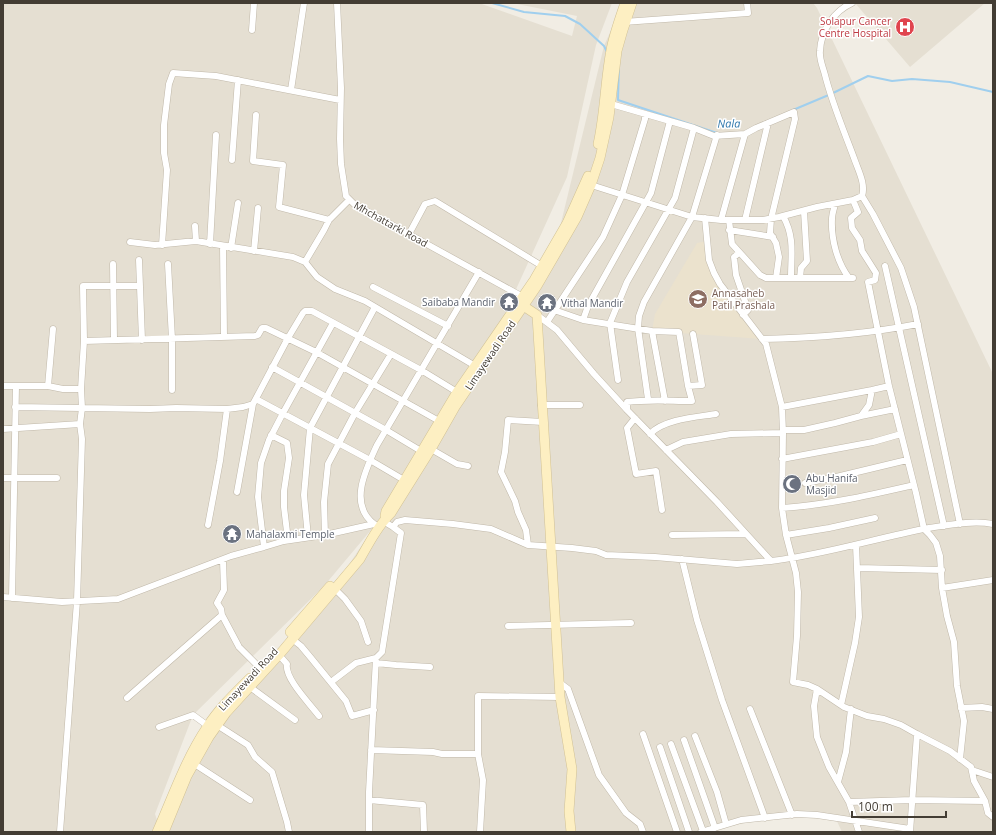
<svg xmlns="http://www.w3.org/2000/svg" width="996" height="835" font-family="'Open Sans',sans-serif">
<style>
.residential{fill:#e5dfd2}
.education{fill:#ebe2cd}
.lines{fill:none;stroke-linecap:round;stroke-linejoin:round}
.stream{stroke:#a0cfee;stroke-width:2}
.street-casing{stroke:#c0b8a9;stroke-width:7}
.secondary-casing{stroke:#d1c194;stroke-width:10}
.street{stroke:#fff;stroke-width:6}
.secondary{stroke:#fdefc2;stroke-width:9}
.labels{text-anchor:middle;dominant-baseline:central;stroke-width:3;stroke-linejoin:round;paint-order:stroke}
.health-label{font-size:10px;fill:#be3a42;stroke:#fff;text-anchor:end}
.street-label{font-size:10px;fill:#433d34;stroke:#fff}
.education-label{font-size:10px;fill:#785e54;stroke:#fff;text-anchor:start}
.worship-label{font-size:10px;fill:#5b616d;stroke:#fff;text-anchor:start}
.water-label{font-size:11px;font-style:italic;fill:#3078ac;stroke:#fff}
</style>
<rect width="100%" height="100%" fill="#f1ede4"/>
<path class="residential" d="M3,3h476l93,33 5,-20 -65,-13h100l-16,42 -29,132 -84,185 77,-135 44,-181 19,-43h190l4,5 176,366v458h-151l-7,-15 -74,2 -55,13h-542l53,-107 91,-99 68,-102 -52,62 -131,129 -38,99 6,18h-158z
M855,3h130l-75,64z"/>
<path class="education" d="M707,241l4,24 9,19 42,55 -110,-8 3,-17 42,-71z"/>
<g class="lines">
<path class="stream" d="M492,3l32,9 41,4 15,8 24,22 3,6
M619,65l-1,35 99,33
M793,110l38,-16 37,-18 24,5 20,-2 38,3 43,10"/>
<g class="street-casing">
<path id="street" d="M337,3l4,85 -1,51 1,25 5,32 8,8 169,93
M624,22l124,-9 -1,-10
M252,30l2,-27
M291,90l13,-87
M611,104l83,24 20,8 31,-2 11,-6 38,-16 1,7 -24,100 -1,14 6,10 3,14 -3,21
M256,115l-3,46 30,4 -4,42 50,13
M232,160l6,-80
M588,184l104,33 29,3h42l16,-3 38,-10 36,-7 9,-4c4,-12 -4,-26 -8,-38 -10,-27 -22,-55 -29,-83 -2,-8 -6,-16 -5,-24 1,-21 14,-40 32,-48
M862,196l11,18 28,54 13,39 46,217
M853,200l5,12 -7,6 1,10 8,12 2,11 14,22 -1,7 -7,2 21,104 27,107 8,36 6,6 6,8 4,13 2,32 5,28 7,26 3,44 7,35 -4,38
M835,204c-1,5 -3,10 -3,15 -1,20 5,43 17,59
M783,216c12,21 8,39 8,62
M705,218l4,42 5,13 6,11 46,60 16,63 1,26 -1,75 4,27 10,38 2,19 -1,44 -4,46 15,3 9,4 27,18 23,9 17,3 17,6 16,9 33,17 21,16 3,14 11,20 3,12 5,4
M721,220l24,-86
M729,220l3,24 28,31 6,3h87
M745,220l23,-97
M195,226l1,15 97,16 12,5 12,15 18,12 30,12 112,66
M729,230l44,7
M409,234l16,-30 10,-3 107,65
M130,242l25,3 41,-4
M210,244l6,-109
M162,245l5,-75 -3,-17v-28l5,-41 4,-11 43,3 124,24
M223,246l1,91
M231,248l7,-45
M254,251l4,-43
M739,253l-5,4 2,18 12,35 -5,5
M139,260l3,80
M305,262l19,-32 5,-10 20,-20
M113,264l1,76
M168,264l4,75v51
M885,266l59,260
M800,278l1,-10 6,-7 -3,-50
M140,286h-57l1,55 -3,48 1,19 68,1 26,-1 51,1 16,-2 10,-3 35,-66 15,-25 2,-2h7l109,59 36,22
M373,287l75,39
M554,310l29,10 69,11 27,1 9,54
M583,320l5,-14 63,-113 19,-72
M547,322l56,-85 19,-42 23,-76v-5
M53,329l-5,57 15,3h18
M652,331l13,70
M762,339c52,-1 105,-5 156,-15
M84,341l171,-5 3,-1 4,-7h4l50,24 123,69
M272,367l114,63 35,21
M618,380l-8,-57 17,-41 48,-84 19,-70
M3,386h45
M256,399l114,61 34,20
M648,399l-10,-71 1,-12 5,-14 48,-85 25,-82
M541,405h39
M782,407l90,-17
M627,410v-8c22,-3 43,-1 65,-1l-4,-15 14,-1 -9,-51
M861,416l34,-7
M635,418l-8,10 9,46 20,-3 6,39
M3,429l77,-5 2,-16 -67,-1
M783,430h21l31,-7 26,-7 8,-11 3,-15 17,-4
M650,434c14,-15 47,-17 66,-20
M271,435l16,8 2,15 -5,33v16l4,33
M431,449l26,15 11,2
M666,450l17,-8 48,-8 52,-1
M782,459l91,-17 28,-8
M3,478h54
M805,483l27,-5 75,-18
M237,492l16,-88
M782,508c46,-3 88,-13 132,-23
M374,524c-26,-20 -8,-55 3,-79l102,-173
M208,525l12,-64 7,-52
M393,527l4,-5 8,-2 48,4 38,5 37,16 44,3 24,3 10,4 49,2 82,7 34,-3 -54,-59 -90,-92 -33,-36 -37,-44 -20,-15
M325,535l-1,-33 4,-38 27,-51 36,-59
M672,535l73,-1
M786,535l43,-7 46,-10
M308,537l-4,-42 6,-67 65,-121
M528,545l-2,-15 -8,-18 -3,-11 -14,-29 4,-20 3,-32 35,2
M264,547l-6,-50 3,-34 8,-23 14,-27 50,-90
M682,559l15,61 25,80 43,118
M223,560l1,30 -7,13 4,6 1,6 17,32 20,20
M771,561c53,-6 105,-23 158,-33 20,-3 44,-8 64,-4
M858,568l84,2
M942,588l51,-8
M335,589l10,10 16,22 7,21
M3,597l59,5 56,-3 113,-43 33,-9 20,-6 41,-6 49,-11 5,3
M12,598l4,-212
M508,626l123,-3
M291,638l10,8 10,12 35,43 6,15 22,-6
M279,655l8,9c-3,14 24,41 32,52
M376,663l20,2 34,2
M331,682l25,-19 20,-5
M560,683l8,6 31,86 27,38 14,11 3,8
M250,687l45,33
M817,689l-3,17 3,31 12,30 20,35 10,30
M127,698l95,-83
M841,705l14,-62 4,-26 -3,-72
M961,708l21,-1 11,2
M750,709l42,106
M217,725l31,20 7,12 17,15 15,50 2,10
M159,727l34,-12 15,11
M643,734l34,98
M695,736l22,56 9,32
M684,740l31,88
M671,744l32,87
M660,747l29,85
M371,750l62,2 9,2h36
M193,763l57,37
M972,770l21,7
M838,782l8,-30 5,-43
M369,800l54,5 1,27
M849,802l63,-2 73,1
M60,832l17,-231 5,-162 -2,-15
M369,832v-40l7,-134 6,-6 19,-119 -8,-6 -10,-6
M480,832l3,-52 -5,-26v-58l82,1
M701,832l40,-12 56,-6 20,1 93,14
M910,832l7,-98"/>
</g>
<g class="secondary-casing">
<path id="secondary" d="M598,144c7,-31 7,-63 13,-94 3,-16 9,-32 14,-47
M519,303l18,12 23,382 12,72 -3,42 2,21
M385,516l1,-5 71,-119 77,-112 33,-57 21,-47
M290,632l40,-46
M157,832c16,-36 28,-72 50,-105 12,-19 28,-34 43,-49
M164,832l23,-56 22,-39 17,-24 53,-58 81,-96c9,-16 18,-33 31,-46l40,-64 24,-42 82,-121 40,-69 14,-32 9,-27 9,-41 8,-66 6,-21 9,-27"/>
</g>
<use href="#street" class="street"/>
<use href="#secondary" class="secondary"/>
</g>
<defs>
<g id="hospital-disc" transform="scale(1)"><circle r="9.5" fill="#e0444e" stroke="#fff"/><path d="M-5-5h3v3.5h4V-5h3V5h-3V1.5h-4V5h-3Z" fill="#fff"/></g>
<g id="university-disc" transform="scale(1)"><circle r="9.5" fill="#8d6e63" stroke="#fff"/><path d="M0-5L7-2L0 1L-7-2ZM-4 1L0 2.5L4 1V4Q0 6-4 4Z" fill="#fff"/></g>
<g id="temple-disc" transform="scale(1)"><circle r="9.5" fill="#6b7280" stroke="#fff"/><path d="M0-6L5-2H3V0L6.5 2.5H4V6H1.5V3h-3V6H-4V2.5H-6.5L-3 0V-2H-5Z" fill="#fff"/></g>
<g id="mosque-disc" transform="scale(1)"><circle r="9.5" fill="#6b7280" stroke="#fff"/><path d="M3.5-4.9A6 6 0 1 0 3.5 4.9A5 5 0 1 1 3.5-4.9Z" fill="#fff"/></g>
</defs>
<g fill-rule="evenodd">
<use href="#hospital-disc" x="905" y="27"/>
<use href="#university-disc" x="698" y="299"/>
<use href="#temple-disc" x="509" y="302"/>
<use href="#temple-disc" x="547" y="303"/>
<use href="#mosque-disc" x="792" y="484"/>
<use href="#temple-disc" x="232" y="534"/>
</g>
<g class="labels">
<g class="health-label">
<text x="891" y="21">Solapur Cancer<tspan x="891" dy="12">Centre Hospital</tspan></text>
</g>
<g class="street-label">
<text transform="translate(391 224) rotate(29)">Mhchattarki Road</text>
<text transform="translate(490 355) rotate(-56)">Limayewadi Road</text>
<text transform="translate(248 679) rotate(-47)">Limayewadi Road</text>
</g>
<g class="education-label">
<text x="712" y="293">Annasaheb<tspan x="712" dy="12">Patil Prashala</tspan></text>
</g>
<g class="worship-label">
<text x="495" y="302" text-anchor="end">Saibaba Mandir</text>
<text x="561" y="303">Vithal Mandir</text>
<text x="806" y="478">Abu Hanifa<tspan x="806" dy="12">Masjid</tspan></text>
<text x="246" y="534">Mahalaxmi Temple</text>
</g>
<g class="water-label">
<text transform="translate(729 123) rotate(-1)">Nala</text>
</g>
</g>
<rect width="996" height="835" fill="none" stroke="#433d34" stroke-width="8"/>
<path d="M852 811v6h94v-6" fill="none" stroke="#433d34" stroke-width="2"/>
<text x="858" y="811" font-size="12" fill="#433d34" stroke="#ffffff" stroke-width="3" paint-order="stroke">100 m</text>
</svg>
